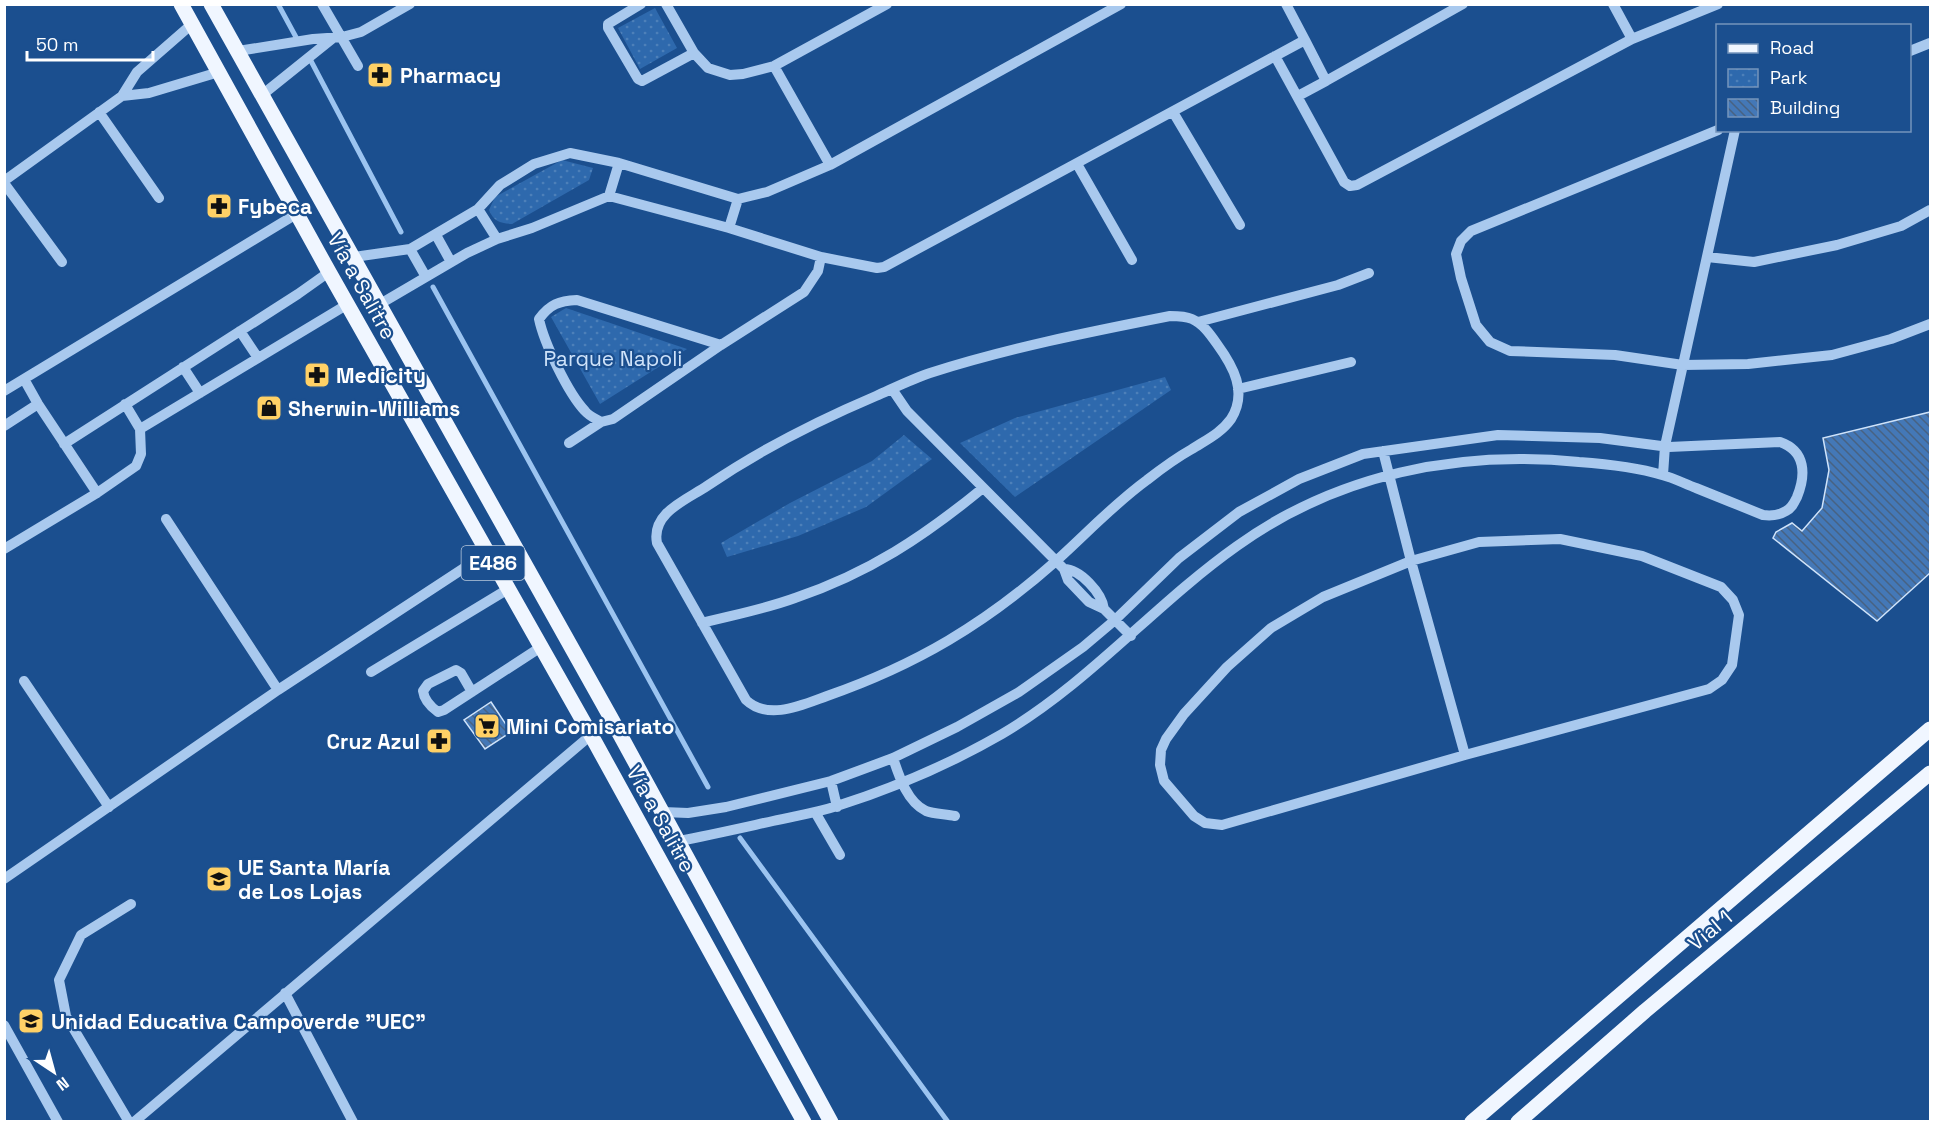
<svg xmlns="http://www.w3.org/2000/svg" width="1935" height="1126" font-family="'Space Grotesk',sans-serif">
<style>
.park{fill:url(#park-dots)}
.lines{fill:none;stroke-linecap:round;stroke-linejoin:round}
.stream{stroke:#9cc4f0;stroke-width:5}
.building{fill:url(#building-back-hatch);stroke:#cfe3fa;stroke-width:1.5}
.minor{stroke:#a9c9ee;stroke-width:10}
.major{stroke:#f0f6ff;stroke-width:15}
.labels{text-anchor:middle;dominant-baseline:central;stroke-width:4.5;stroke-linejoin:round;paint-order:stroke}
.shield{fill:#1b4f8f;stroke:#bbcadd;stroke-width:1.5}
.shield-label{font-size:20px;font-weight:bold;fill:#fff}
.poi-label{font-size:21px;font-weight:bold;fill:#fff;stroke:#1b4f8f;text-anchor:start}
.street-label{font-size:21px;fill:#fff;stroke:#1b4f8f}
.park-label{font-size:21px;fill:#cfe3fa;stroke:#1b4f8f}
</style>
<defs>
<pattern id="park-dots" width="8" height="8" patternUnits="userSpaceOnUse" patternTransform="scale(1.5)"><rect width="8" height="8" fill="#2e69ad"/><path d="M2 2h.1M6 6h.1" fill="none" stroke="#4d80b9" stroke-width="1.8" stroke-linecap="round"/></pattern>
<pattern id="building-back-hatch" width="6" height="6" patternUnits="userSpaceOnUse" patternTransform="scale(1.5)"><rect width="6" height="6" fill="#4478b7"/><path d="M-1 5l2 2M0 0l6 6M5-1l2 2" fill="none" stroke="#486282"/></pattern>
</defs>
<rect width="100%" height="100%" fill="#1b4f8f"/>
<path class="park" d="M655,8l22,40 -37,21 -22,-41z
M562,160l31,8 -4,12 -77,44c-12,-1 -18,-2 -23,-14l6,-13z
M566,308l121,41 -87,55 -49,-87z
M1165,377l6,13 -156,107 -55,-54 55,-25z
M904,435l28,24 -66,48 -68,29 -71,21 -6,-14 69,-40 82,-42z"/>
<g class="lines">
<path class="stream" d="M278,4l19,35
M311,61l90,171
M433,287l275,500
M740,838l208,284"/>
</g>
<path class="building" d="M1930,412v161l-53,48 -104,-83 3,-6 16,-9 10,8 20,-23 7,-38 -6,-32z
M491,702l20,30 -26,17 -21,-29z"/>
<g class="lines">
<path class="minor" d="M322,4l36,62
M641,4l-33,20v4l30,51 4,2 52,-28 14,15 22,7 13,-1 31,-8 113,-62
M666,4l28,49
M1613,4l19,35
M192,24l-55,48 -15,24 27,-3 70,-21
M1305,40l21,41 137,-77
M238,51l75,-12 29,-2 19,-5 49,-28
M1910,51l20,-8
M1275,56l69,126 6,4 7,-1 275,-146 86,-35
M774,66l56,99
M262,95l71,-57
M1298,96l28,-15
M99,112l60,86
M1173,112l67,113
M1718,130l-247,101 -10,10 -5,13 5,24 15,47 14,17 20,9 105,4 68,10 65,-1 84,-9 59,-16 39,-15
M1077,164l55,96
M4,181l118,-85
M4,183l58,79
M609,196l10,-33
M478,209l19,30
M729,228l9,-29 29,-7 63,-27 291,-161
M436,235l15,27
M410,249l16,28
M354,257l56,-8 68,-40 22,-24 34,-21 36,-11 49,10 119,36
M1707,257l47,5 83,-17 64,-19 29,-16
M380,304l87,-51 30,-14 35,-11 77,-32 120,32 92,29 56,11 7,-1 421,-227 -19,-36
M1170,316c7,0 15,0 22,3 11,5 18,15 25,25 16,22 31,48 14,75 -10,14 -25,21 -39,30 -16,9 -31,20 -45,31 -33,24 -61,54 -91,81 -71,63 -140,104 -229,135 -25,9 -59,25 -81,4l-89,-157c-6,-30 29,-43 50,-57 53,-36 110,-65 169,-90 18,-8 36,-17 54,-23 78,-25 159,-41 240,-57z
M1198,322l140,-37 31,-12
M240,331l18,27
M183,367l17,26
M24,379l14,25 59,89
M892,389l15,22 157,158 4,11 21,22 15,7 27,27
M1238,389l113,-27
M4,391l294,-178
M601,422c-5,-3 -12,-6 -16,-11 -17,-18 -41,-68 -46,-92 11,-15 20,-18 38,-19l144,45
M4,426l34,-22
M140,429l208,-125
M569,443l32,-21 12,-3 108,-74 83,-53 14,-21 3,-14
M64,444l234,-150 31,-22
M1383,451l28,110 54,194
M1663,475l2,-29 70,-316
M166,519l112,171
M1560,539l82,17 79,31 12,13 6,15 -7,50 -10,15 -13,9 -244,66 -243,70 -17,-2 -11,-7 -30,-35 -4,-16 1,-15 5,-11 18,-25 43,-47 44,-39 52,-31 88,-36 68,-19z
M4,549l93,-56 39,-27 5,-12 -1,-25 -15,-25
M1064,569c16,0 38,24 40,40
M702,623c31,-8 63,-14 93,-25 74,-25 128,-61 188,-110
M371,672l137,-83
M24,681l85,126
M472,692l-11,-19 -5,-3 -28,14 -5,7c1,8 8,16 15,21l6,-2 97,-63
M893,758c6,18 14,44 33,53 8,3 20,3 29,5
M831,781l6,26
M663,812l25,1 38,-6 105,-26 62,-23 64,-31 62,-35 64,-45 32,-27 64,-62 60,-46 60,-33 64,-25 135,-19 102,3 69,9 111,-5c26,9 26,33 17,55 -3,6 -5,11 -11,14 -8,5 -15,5 -23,4 -22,-9 -45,-18 -67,-27 -11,-4 -22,-10 -34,-13 -26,-8 -55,-11 -83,-13 -121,-12 -242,12 -342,84 -82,58 -148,137 -235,188 -52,30 -108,54 -165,72 -21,7 -43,10 -64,15 -32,7 -63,14 -94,20
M815,812l25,43
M4,879l274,-189 209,-137
M285,993l68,129
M4,1025l54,97
M129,1122l-63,-106 -7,-36 22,-45 50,-31
M134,1122l457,-387"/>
<path class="major" d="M181,4l148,268 262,463 213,387
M211,4l400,714 220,404
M1472,1122l458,-393
M1518,1122l127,-111 285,-238"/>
</g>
<defs>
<g id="pharmacy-square" transform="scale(1.35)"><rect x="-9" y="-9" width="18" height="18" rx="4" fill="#ffd166" stroke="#1b4f8f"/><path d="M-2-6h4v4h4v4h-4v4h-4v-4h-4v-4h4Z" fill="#111"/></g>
<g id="shop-square" transform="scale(1.35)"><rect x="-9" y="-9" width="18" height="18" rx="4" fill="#ffd166" stroke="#1b4f8f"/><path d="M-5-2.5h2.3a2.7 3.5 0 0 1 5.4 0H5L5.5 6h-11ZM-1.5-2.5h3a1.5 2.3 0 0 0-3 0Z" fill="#111"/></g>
<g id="supermarket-square" transform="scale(1.35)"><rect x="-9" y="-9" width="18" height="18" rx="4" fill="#ffd166" stroke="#1b4f8f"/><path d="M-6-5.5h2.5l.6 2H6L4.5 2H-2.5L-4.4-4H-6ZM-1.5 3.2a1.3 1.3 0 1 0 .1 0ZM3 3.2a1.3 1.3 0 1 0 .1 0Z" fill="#111"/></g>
<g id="school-square" transform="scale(1.35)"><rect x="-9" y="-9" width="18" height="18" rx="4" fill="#ffd166" stroke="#1b4f8f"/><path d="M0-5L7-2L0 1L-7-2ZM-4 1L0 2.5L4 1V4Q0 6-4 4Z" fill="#111"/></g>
</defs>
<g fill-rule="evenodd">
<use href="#pharmacy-square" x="380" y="75"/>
<use href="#pharmacy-square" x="219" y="206"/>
<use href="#pharmacy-square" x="317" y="375"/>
<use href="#shop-square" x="269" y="408"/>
<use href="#supermarket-square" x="487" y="726"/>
<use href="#pharmacy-square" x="439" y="741"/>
<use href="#school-square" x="219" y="879"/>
<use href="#school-square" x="31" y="1021"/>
</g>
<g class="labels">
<rect class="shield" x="461.5" y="546" width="63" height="34" rx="4.5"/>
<g class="shield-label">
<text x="493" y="563">E486</text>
</g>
<g class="poi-label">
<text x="400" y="75">Pharmacy</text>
<text x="238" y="206">Fybeca</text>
<text x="336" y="375">Medicity</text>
<text x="288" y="408">Sherwin-Williams</text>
<text x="506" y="726">Mini Comisariato</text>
<text x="420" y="741" text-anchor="end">Cruz Azul</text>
<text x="238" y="867">UE Santa María<tspan x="238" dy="24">de Los Lojas</tspan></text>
<text x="51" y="1021">Unidad Educativa Campoverde "UEC"</text>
</g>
<g class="street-label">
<text transform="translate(362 286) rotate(61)">Vía a Salitre</text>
<text transform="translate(661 819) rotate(61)">Vía a Salitre</text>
<text transform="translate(1710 930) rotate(-40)">Vial 1</text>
</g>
<g class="park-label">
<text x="613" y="358">Parque Napoli</text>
</g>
</g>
<rect width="1935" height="1126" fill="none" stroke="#ffffff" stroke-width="12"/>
<rect x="1716" y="24" width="195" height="108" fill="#1b4f8f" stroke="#7695bc" stroke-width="1.5"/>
<rect x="1728" y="44" width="30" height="9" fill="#f0f6ff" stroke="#7695bc" stroke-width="1.5"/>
<text x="1770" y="54" font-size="18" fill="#ffffff">Road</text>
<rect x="1728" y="69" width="30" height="18" fill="url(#park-dots)" stroke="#7695bc" stroke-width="1.5"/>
<text x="1770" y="84" font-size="18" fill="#ffffff">Park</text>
<rect x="1728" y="99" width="30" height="18" fill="url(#building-back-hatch)" stroke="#7695bc" stroke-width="1.5"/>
<text x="1770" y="114" font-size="18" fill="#ffffff">Building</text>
<g transform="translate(54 1072) rotate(144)" stroke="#1b4f8f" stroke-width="4.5" paint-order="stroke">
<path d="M0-4.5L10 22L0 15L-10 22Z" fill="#ffffff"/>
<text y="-9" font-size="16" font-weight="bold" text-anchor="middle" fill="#ffffff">N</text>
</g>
<path d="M27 51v9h126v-9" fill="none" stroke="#ffffff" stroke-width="3"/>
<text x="36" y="51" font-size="18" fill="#ffffff" stroke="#1b4f8f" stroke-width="4.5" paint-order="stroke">50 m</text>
</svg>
